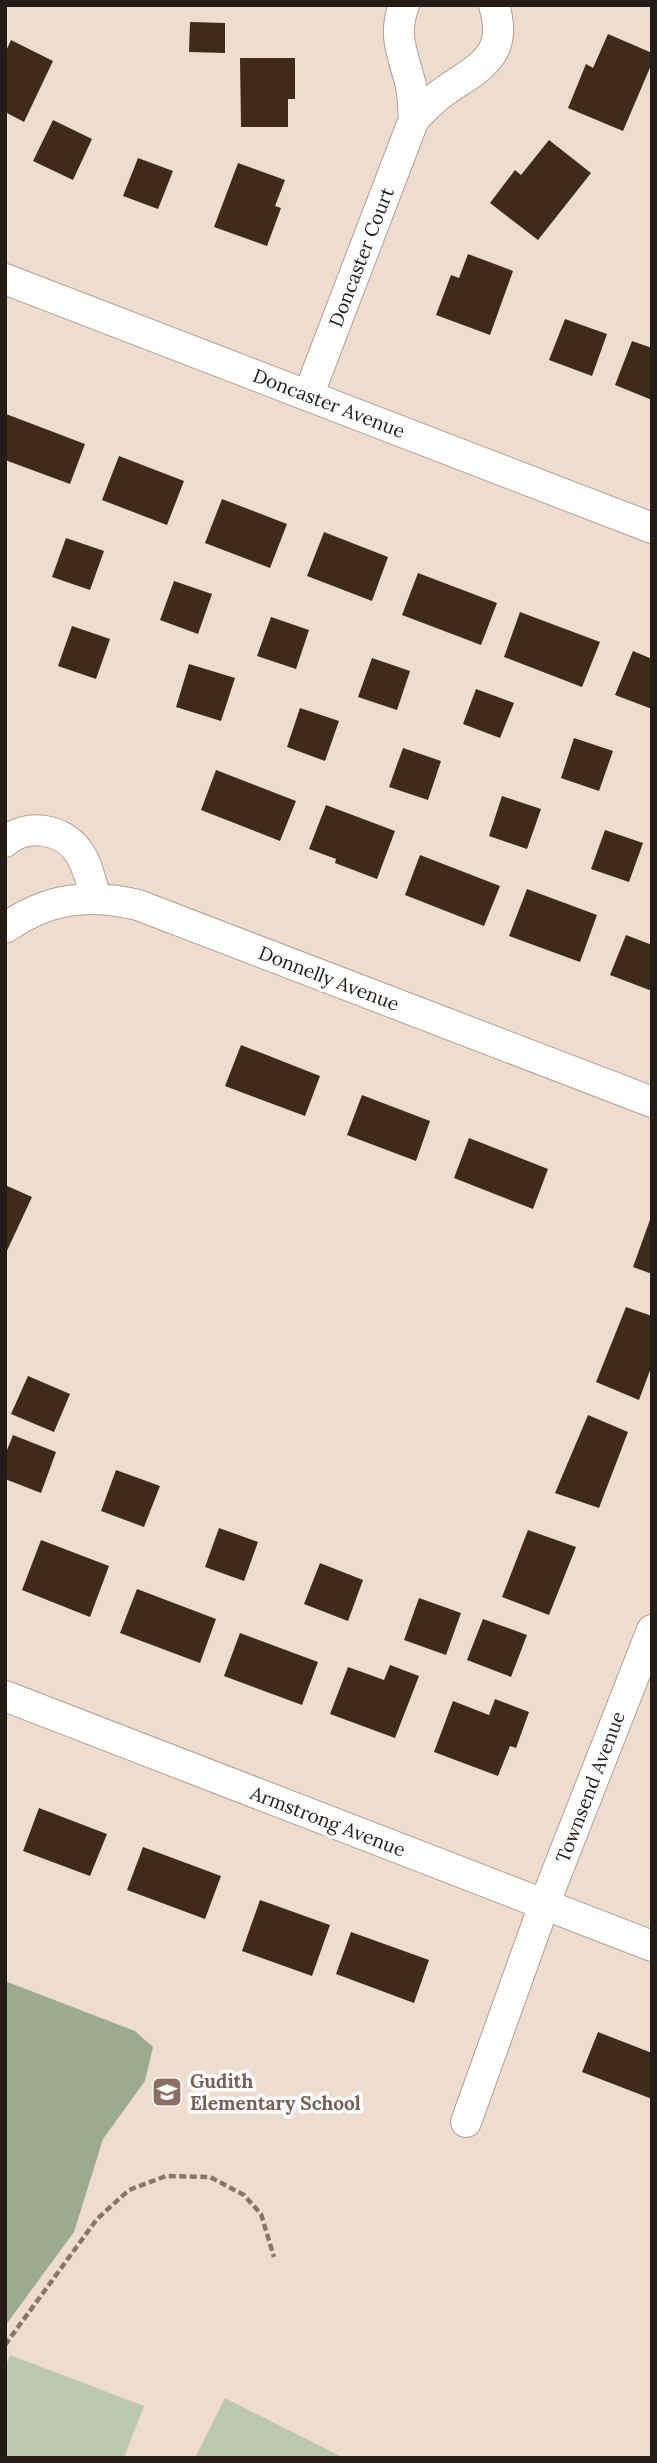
<svg xmlns="http://www.w3.org/2000/svg" width="657" height="2463" font-family="Lora,serif">
<style>
.green{fill:#bdc8b3}
.forest{fill:#9cab8e}
.building{fill:#402b18}
.lines{fill:none;stroke-linecap:round;stroke-linejoin:round}
.minor-casing{stroke:#b1a092;stroke-width:32}
.path{stroke:#84786e;stroke-width:4.5;stroke-dasharray:7 3.5;stroke-linecap:butt}
.minor{stroke:#fff;stroke-width:30}
.labels{text-anchor:middle;dominant-baseline:central;stroke-width:7;stroke-linejoin:round;paint-order:stroke}
.street-label{font-size:19px;fill:#231c17;stroke:#fff}
.education-label{font-size:19px;font-weight:bold;fill:#785e54;stroke:#fff;text-anchor:start}
</style>
<rect width="100%" height="100%" fill="#eeddce"/>
<path class="green" d="M10,2355l134,51 -20,52h-119v-90z
M225,2398l119,60h-149z"/>
<path class="forest" d="M5,1981l130,50 18,16 -8,34 -42,58 -29,93 -69,94z"/>
<path class="building" d="M190,22l35,1v30l-36,-1z
M608,34l44,19v10l-29,68 -55,-23 18,-44 7,4z
M11,40l42,21 -29,61 -19,-10v-59z
M240,58h55v41h-7v28h-47z
M53,120l39,19 -19,41 -40,-19z
M549,140l42,33 -53,67 -48,-37 25,-33 6,5z
M138,158l35,13 -15,38 -35,-13z
M238,163l47,17 -10,26 6,2 -14,38 -53,-19z
M468,254l45,17 -23,64 -54,-20 15,-40 8,3z
M565,319l42,15 -15,42 -43,-16z
M632,341l20,7v52l-37,-15z
M6,414l79,30 -15,40 -65,-24z
M119,456l65,25 -17,44 -65,-25z
M222,499l65,25 -17,44 -65,-25z
M324,532l64,25 -16,44 -65,-25z
M66,538l38,13 -14,39 -38,-13z
M418,573l79,30 -16,42 -79,-30z
M174,581l38,13 -14,40 -38,-14z
M520,612l80,30 -18,45 -78,-30z
M271,617l38,13 -13,39 -39,-13z
M72,626l38,13 -14,40 -38,-13z
M633,651l19,8v50l-37,-14z
M372,658l38,13 -13,39 -39,-13z
M189,664l46,14 -14,43 -45,-14z
M476,689l38,14 -14,35 -37,-14z
M300,708l39,13 -14,40 -38,-14z
M574,738l39,13 -14,40 -38,-13z
M403,748l38,13 -13,39 -39,-13z
M216,770l80,31 -16,40 -79,-31z
M502,796l39,13 -14,40 -38,-13z
M326,805l69,26 -18,48 -42,-16 1,-4 -27,-10z
M605,830l38,13 -14,39 -38,-13z
M420,855l80,31 -16,40 -79,-31z
M527,889l70,26 -17,47 -71,-26z
M626,935l26,10v46l-42,-16z
M241,1045l79,31 -15,40 -80,-30z
M362,1095l68,26 -14,40 -69,-26z
M469,1138l79,31 -15,40 -79,-31z
M5,1185l27,12 -27,58z
M651,1217h1v57l-19,-7z
M626,1307l26,9v49l-13,35 -43,-18z
M28,1376l42,18 -16,38 -43,-18z
M588,1415l40,17 -29,76 -44,-15z
M13,1435l43,17 -15,41 -36,-14v-24z
M116,1470l44,16 -16,41 -43,-16z
M219,1528l39,14 -14,39 -39,-14z
M528,1530l48,17 -27,68 -47,-18z
M41,1540l68,26 -19,51 -68,-27z
M320,1563l43,17 -15,41 -44,-17z
M137,1589l79,30 -16,44 -80,-30z
M419,1598l42,15 -15,42 -42,-15z
M483,1619l44,16 -16,42 -44,-17z
M240,1633l78,29 -16,43 -78,-29z
M390,1665l29,11 -24,62 -65,-24 18,-47 36,13z
M495,1699l34,13 -13,36 -6,-2 -12,30 -64,-24 19,-51 36,14z
M39,1808l68,26 -17,42 -67,-25z
M143,1847l78,29 -16,43 -78,-29z
M260,1900l70,25 -18,51 -70,-25z
M351,1932l78,28 -15,43 -78,-29z
M598,2032l54,21v46l-70,-27z"/>
<g class="lines">
<g class="minor-casing">
<path id="minor" d="M404,5c-12,32 0,51 7,81 2,11 2,22 3,33
M5,279l647,249
M308,396l106,-277c10,-10 20,-21 32,-29 36,-24 63,-36 48,-85
M5,842c21,-19 57,-14 73,9 10,13 13,32 18,47
M5,928c43,-30 83,-35 133,-23l514,197
M5,1696l647,250
M466,2122l78,-217 108,-275"/>
</g>
<path class="path" d="M5,2345l92,-126 32,-29 37,-14 44,1 34,18 17,19 13,43"/>
<use href="#minor" class="minor"/>
</g>
<defs>
<g id="school-square" transform="scale(1.575)"><rect x="-9" y="-9" width="18" height="18" rx="4" fill="#8d6e63" stroke="#fff"/><path d="M0-5L7-2L0 1L-7-2ZM-4 1L0 2.5L4 1V4Q0 6-4 4Z" fill="#fff"/></g>
</defs>
<g fill-rule="evenodd">
<use href="#school-square" x="167" y="2092"/>
</g>
<g class="labels">
<g class="street-label">
<text transform="translate(361 257) rotate(-69)">Doncaster Court</text>
<text transform="translate(329 403) rotate(21)">Doncaster Avenue</text>
<text transform="translate(329 978) rotate(21)">Donnelly Avenue</text>
<text transform="translate(590 1787) rotate(-69)">Townsend Avenue</text>
<text transform="translate(328 1821) rotate(21)">Armstrong Avenue</text>
</g>
<g class="education-label">
<text x="190" y="2081">Gudith<tspan x="190" dy="22">Elementary School</tspan></text>
</g>
</g>
<rect width="657" height="2463" fill="none" stroke="#231c17" stroke-width="14"/>
</svg>
